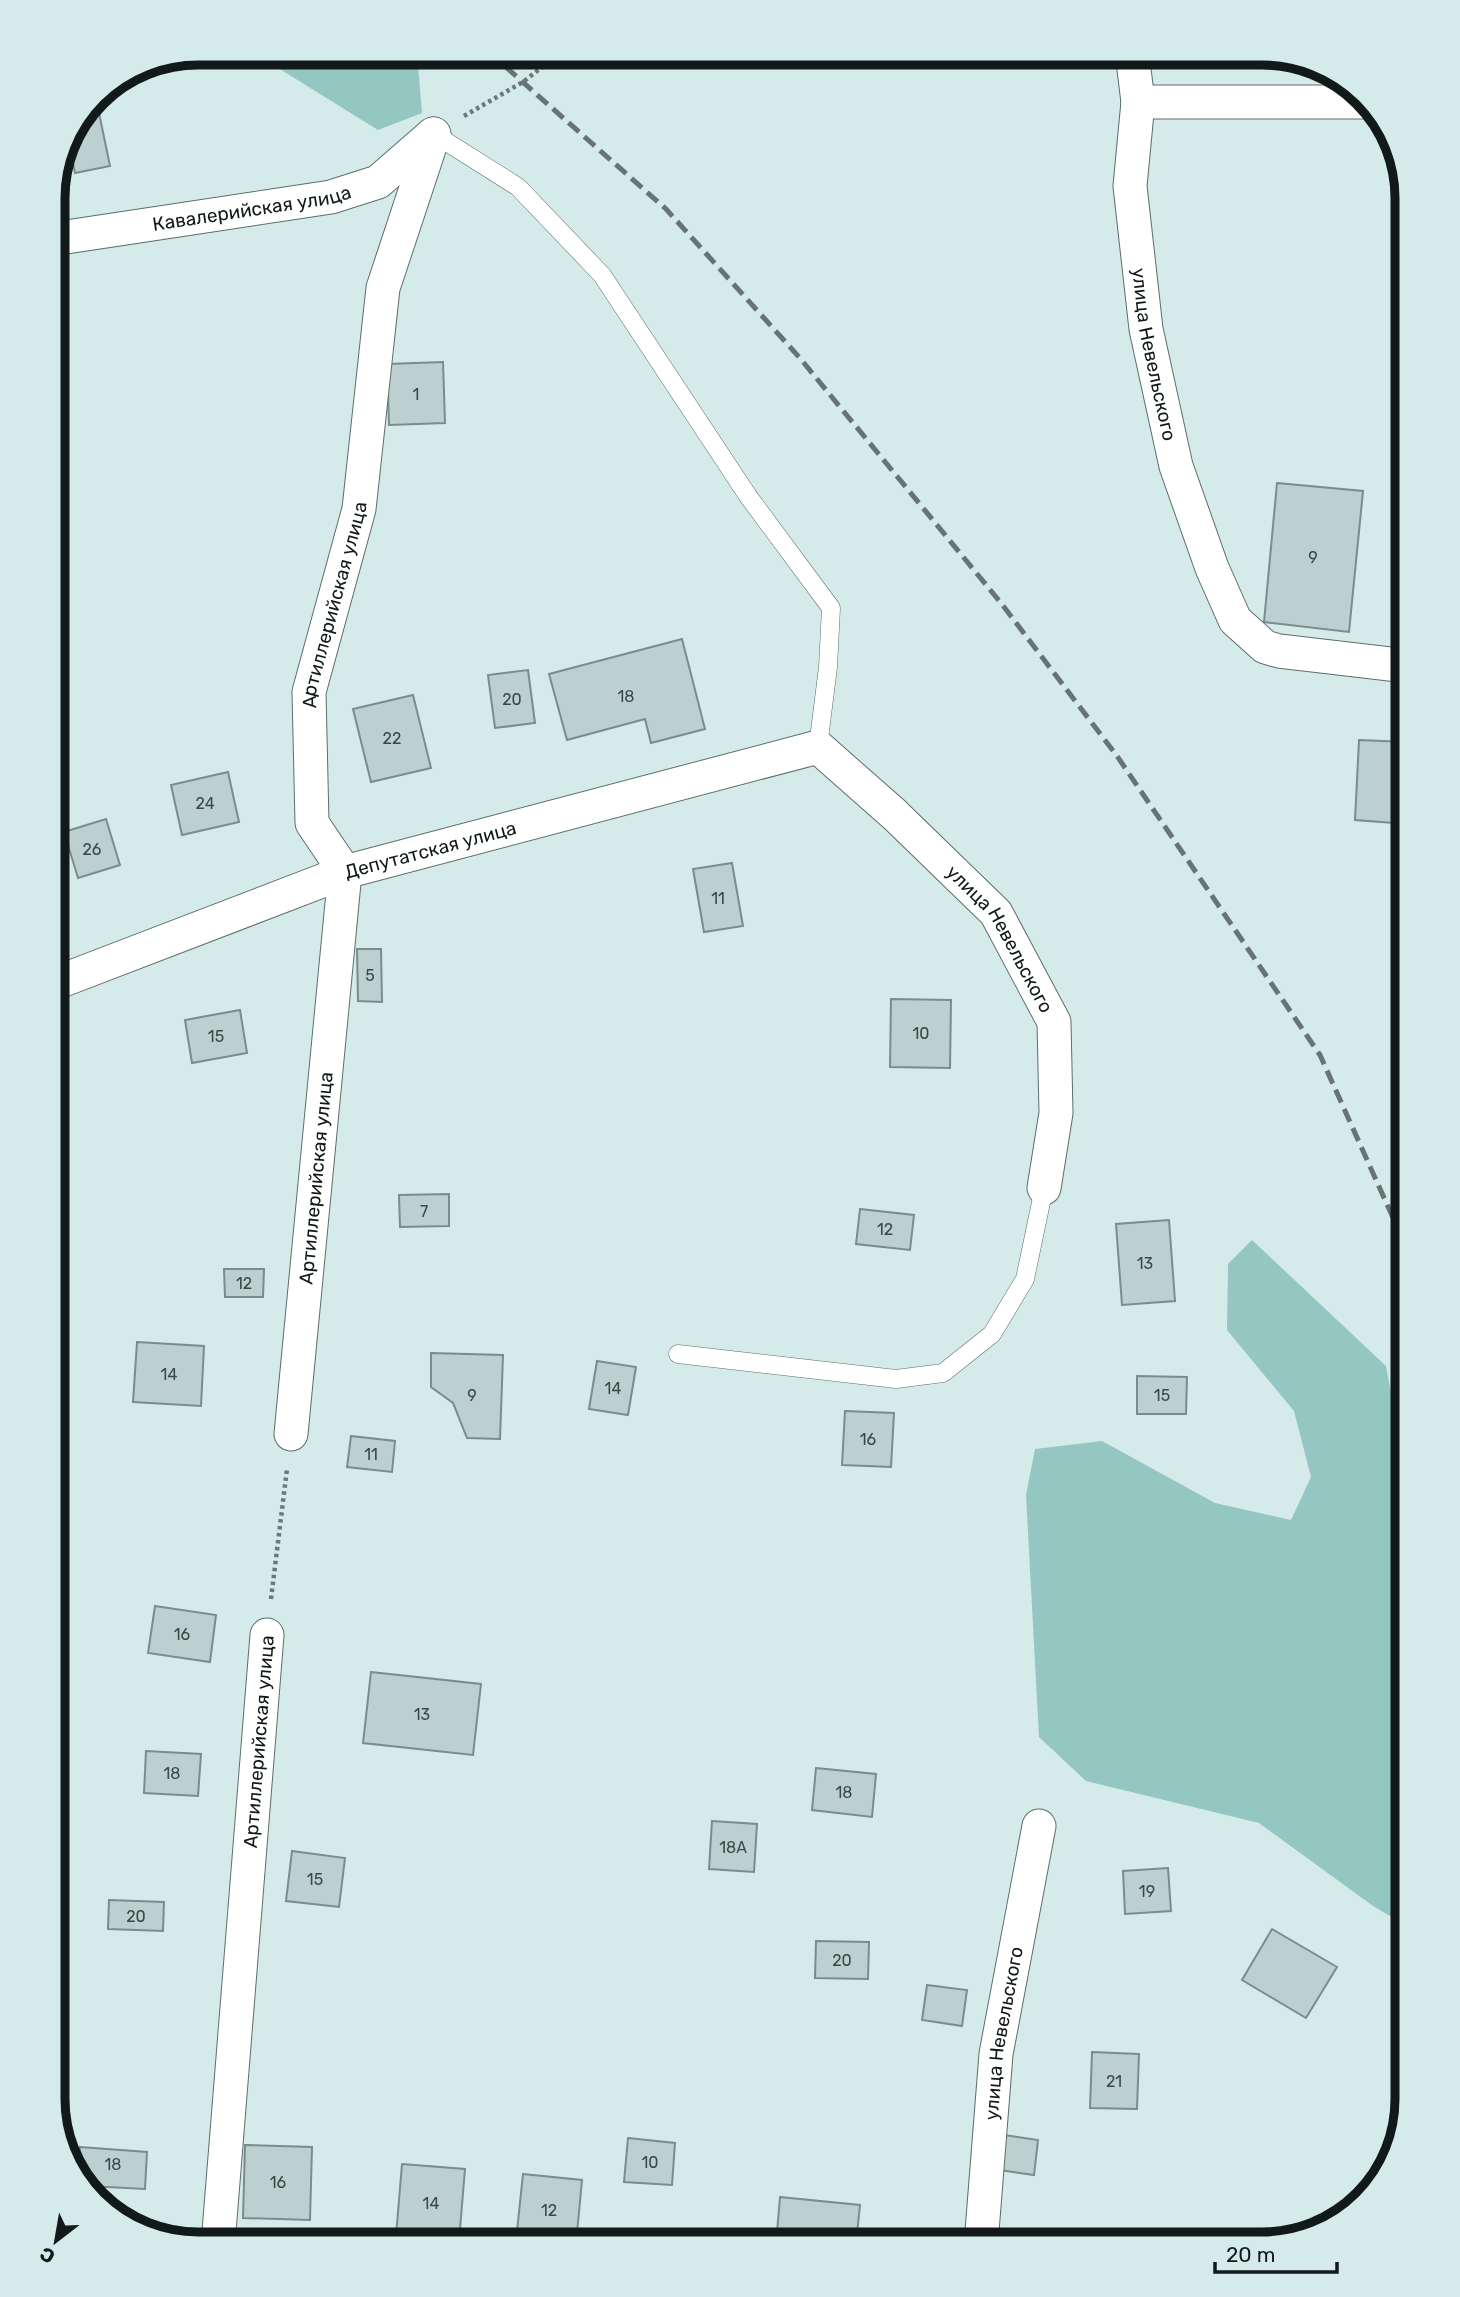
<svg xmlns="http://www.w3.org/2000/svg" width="1460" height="2297" font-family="Rubik,sans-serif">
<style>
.green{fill:#94c6c2}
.building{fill:#bcd1cf;stroke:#798d8b;stroke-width:2}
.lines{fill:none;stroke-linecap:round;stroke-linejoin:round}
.lane-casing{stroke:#5c6e6d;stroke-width:19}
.street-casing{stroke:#5c6e6d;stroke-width:35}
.path{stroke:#6b7978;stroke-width:4.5;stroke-dasharray:3.5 3.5;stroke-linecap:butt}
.lane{stroke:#fff;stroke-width:18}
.street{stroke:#fff;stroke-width:33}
.rail{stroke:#677473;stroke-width:5;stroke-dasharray:14 7;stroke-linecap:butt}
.labels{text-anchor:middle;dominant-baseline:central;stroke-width:7;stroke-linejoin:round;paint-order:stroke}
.number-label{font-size:16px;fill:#3c4746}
.street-label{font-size:19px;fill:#121919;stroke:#d5ebe9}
.rim{fill:none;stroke:#121919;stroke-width:9}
</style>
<rect width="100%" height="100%" fill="#d5ebe9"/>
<path class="green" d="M254,53h146l18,12 4,48 -44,17z
M1252,1240l134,126 16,83 5,-8v485l-34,-20 -114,-83 -173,-42 -47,-44 -13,-242 9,-46 67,-8 113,62 76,17 20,-43 -17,-66 -67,-81 1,-66z"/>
<path class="building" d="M98,108l12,58 -35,7 -8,-37 17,-25z
M443,362l2,61 -56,2 -2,-61z
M1277,483l86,8 -14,141 -85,-10z
M682,639l23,90 -54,14 -6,-24 -78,21 -18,-66z
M528,670l7,53 -40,5 -7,-53z
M413,695l18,73 -60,14 -18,-73z
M1359,740l48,2v82l-52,-4z
M228,772l11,50 -57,13 -11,-50z
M106,819l14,46 -42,13 -14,-46z
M732,863l11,63 -39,6 -11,-63z
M357,949h24l1,53 -24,-1z
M891,999l60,1 -1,68 -60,-1z
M240,1010l7,43 -55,10 -7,-43z
M53,1105l6,25 -6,2z
M449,1194v32l-49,1 -1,-32z
M860,1209l54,6 -4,35 -54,-6z
M1169,1220l6,81 -53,4 -6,-81z
M224,1269h40l-1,28h-38z
M137,1342l67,4 -3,60 -68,-4z
M431,1353l72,2 -3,84 -33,-1 -14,-35 -22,-16z
M597,1361l39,6 -8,48 -39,-6z
M1137,1376l50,1 -1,37h-49z
M845,1411l49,2 -3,54 -49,-2z
M351,1436l44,5 -3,31 -45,-5z
M155,1606l61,9 -6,47 -62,-9z
M371,1672l110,12 -8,71 -110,-12z
M146,1751l55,3 -3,42 -54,-3z
M816,1768l60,6 -4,43 -60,-7z
M712,1821l45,3 -3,48 -45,-3z
M292,1851l53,7 -6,49 -53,-6z
M1168,1868l3,43 -46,3 -2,-43z
M109,1900l55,2 -1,29 -55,-2z
M1272,1929l65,38 -31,51 -64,-38z
M816,1941l53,1 -1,37 -53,-1z
M927,1985l40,5 -5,36 -40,-6z
M1092,2052l47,2 -2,55 -47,-1z
M997,2134l41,6 -4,35 -42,-6z
M628,2138l47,5 -3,42 -48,-3z
M245,2145l67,2 -2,73 -67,-2z
M80,2147l67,5 -2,37 -58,-3 -9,-10z
M402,2164l63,5 -6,72 -63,-5z
M523,2174l59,6 -6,64 -60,-3z
M780,2197l80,8 -4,39h-80z
M1095,2231l41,4 -1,9h-42z
M1206,2234l52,1v9h-52z"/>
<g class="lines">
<g class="lane-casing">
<path id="lane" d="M434,134l84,53 84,88 146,221 83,112 -3,59 -10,80
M678,1354l218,25 47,-6 49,-39 33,-55 19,-91"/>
</g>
<g class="street-casing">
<g id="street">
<path id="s1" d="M1132,53l6,49 -8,84 16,143 30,137 36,102 23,52 30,27 14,4 128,15"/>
<path d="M1138,102h227"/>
<path id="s2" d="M53,239l278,-42 47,-15 55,-48"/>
<path id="s3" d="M53,984l292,-112 473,-125 76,67 102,99 58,109 2,91 -12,75"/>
<path id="s4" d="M291,1434l54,-562 -33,-49 -3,-131 50,-183 24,-221 51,-154"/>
<path id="s5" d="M218,2244l49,-609"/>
<path id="s6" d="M981,2244l15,-190 43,-228"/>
</g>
</g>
<path class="path" d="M464,116l59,-34 37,-29
M271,1599l16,-130"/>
<use href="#lane" class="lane"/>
<use href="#street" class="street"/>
<path class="rail" d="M490,53l176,156 133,148 202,246 116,153 203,299 87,194"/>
</g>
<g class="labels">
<g class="number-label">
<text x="416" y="394">1</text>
<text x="1313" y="557">9</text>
<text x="626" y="696">18</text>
<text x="512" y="699">20</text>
<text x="392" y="738">22</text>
<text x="205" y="803">24</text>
<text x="92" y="849">26</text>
<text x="718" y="898">11</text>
<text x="370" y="975">5</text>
<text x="921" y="1033">10</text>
<text x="216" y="1036">15</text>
<text x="424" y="1211">7</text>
<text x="885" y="1229">12</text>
<text x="1145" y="1263">13</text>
<text x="244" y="1283">12</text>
<text x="169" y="1374">14</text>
<text x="613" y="1388">14</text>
<text x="472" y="1395">9</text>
<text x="1162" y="1395">15</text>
<text x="868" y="1439">16</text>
<text x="371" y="1454">11</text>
<text x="182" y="1634">16</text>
<text x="422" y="1714">13</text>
<text x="172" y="1773">18</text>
<text x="844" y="1792">18</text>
<text x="733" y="1847">18А</text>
<text x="315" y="1879">15</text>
<text x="1147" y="1891">19</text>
<text x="136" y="1916">20</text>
<text x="842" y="1960">20</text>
<text x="1114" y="2081">21</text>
<text x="650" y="2162">10</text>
<text x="113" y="2164">18</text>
<text x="278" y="2182">16</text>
<text x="431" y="2203">14</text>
<text x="549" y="2210">12</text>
</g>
<g class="street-label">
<text stroke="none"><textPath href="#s2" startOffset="201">Кавалерийская улица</textPath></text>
<text stroke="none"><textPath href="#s1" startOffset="304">улица Невельского</textPath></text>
<text stroke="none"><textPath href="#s4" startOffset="845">Артиллерийская улица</textPath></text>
<text stroke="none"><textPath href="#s3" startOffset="401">Депутатская улица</textPath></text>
<text stroke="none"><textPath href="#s3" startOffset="1069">улица Невельского</textPath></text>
<text stroke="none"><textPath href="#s4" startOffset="257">Артиллерийская улица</textPath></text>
<text stroke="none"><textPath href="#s5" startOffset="504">Артиллерийская улица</textPath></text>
<text stroke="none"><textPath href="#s6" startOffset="212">улица Невельского</textPath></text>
</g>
</g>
<path d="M0 0H1460V2297H0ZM198 65H1262A133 133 0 0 1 1395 198V2099A133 133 0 0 1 1262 2232H198A133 133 0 0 1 65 2099V198A133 133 0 0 1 198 65Z" fill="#d5ebe9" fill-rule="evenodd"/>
<path class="rim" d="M198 65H1262A133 133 0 0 1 1395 198V2099A133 133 0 0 1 1262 2232H198A133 133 0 0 1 65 2099V198A133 133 0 0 1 198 65Z"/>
<g transform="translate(56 2241) rotate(211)" stroke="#d5ebe9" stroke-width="5" paint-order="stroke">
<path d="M0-5L12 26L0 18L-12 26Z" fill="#121919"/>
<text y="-10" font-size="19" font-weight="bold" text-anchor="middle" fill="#121919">С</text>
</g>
<path d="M1215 2262v10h122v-10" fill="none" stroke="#121919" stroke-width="3.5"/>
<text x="1226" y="2262" font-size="21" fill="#121919" stroke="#d5ebe9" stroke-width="5" paint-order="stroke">20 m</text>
</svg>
